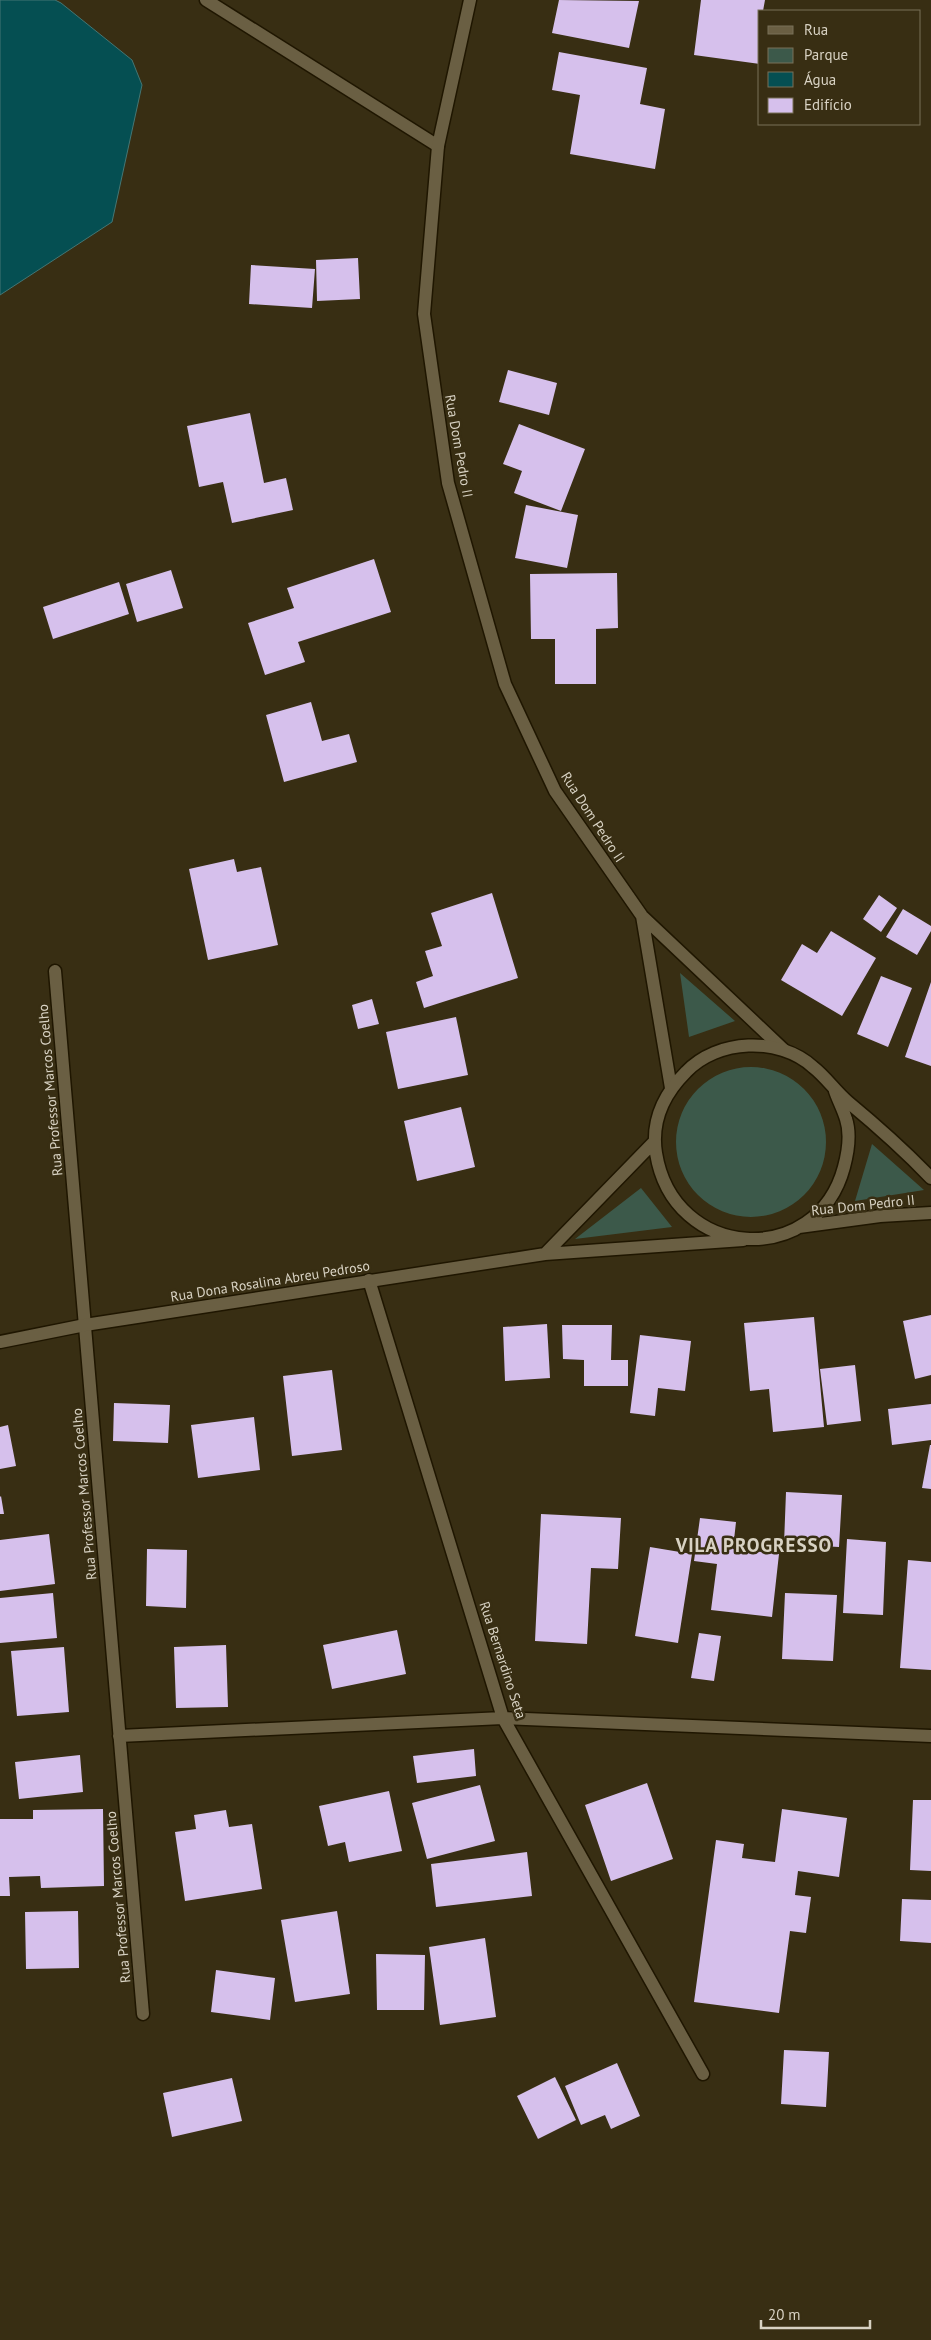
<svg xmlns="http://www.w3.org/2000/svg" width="931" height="2340" font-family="'PT Sans',sans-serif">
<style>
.green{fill:#3c594a}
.water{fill:#054f52;stroke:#447674}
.building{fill:#d6c0ec}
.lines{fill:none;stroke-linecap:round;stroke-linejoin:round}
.minor-casing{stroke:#1f1600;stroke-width:15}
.tertiary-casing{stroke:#1f1600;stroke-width:15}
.secondary-casing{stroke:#1f1600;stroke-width:15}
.minor{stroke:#6a5f43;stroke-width:12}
.tertiary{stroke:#6a5f43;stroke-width:12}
.secondary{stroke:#6a5f43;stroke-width:12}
.labels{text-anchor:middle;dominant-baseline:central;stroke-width:5;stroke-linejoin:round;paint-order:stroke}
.street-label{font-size:14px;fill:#d8d2c3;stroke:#382e13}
.district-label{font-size:19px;font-weight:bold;letter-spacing:1px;fill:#d8d2c3;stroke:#382e13}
</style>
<rect width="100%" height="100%" fill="#382e13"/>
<path class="green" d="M680,973l55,48 -46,16z
M676 1142a75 75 0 1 1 150 0a75 75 0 1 1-150 0Z
M872,1144l52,46 -69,11z
M641,1188l31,39 -97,12z"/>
<path class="water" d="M0,0h55l6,3 71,57 10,25 -30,137 -112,73z"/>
<path class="building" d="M559,0l80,1 -10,47 -77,-15z
M701,0h64l-2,11h-3v53l-66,-9z
M559,52l88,16 -7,36 25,5 -10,60 -85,-15 10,-59 -28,-5z
M358,258l2,41 -43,2 -1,-41z
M251,265l64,4 -3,39 -63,-4z
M508,370l49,13 -8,32 -50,-13z
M250,413l14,70 22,-5 7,32 -61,13 -9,-41 -24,5 -12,-61z
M519,424l66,25 -24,62 -47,-18 8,-22 -19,-7z
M526,505l52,10 -11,53 -52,-10z
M374,559l17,53 -93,30 7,20 -40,13 -17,-52 46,-15 -7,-20z
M171,570l12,38 -46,14 -11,-38z
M617,573l1,55 -22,1v55h-41v-45h-24l-1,-65z
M119,582l10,32 -76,25 -10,-32z
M311,702l11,39 27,-7 8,28 -73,20 -18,-67z
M234,859l3,13 24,-5 17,78 -70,15 -19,-91z
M492,893l26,85 -94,30 -8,-26 17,-6 -8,-25 17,-5 -11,-33z
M879,895l18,13 -16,24 -18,-13z
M903,909l28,17v5l-14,24 -31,-18z
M831,931l45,27 -34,58 -61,-36 21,-36 15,9z
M881,976l31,12 -24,59 -31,-13z
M931,982v84l-26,-9z
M372,999l7,25 -21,5 -6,-24z
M456,1017l12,58 -70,14 -12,-57z
M461,1107l14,60 -58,14 -13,-60z
M931,1315v60l-16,4 -12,-58z
M814,1317l10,110 -51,5 -4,-43 -19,2 -6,-68z
M547,1324l3,54 -45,3 -2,-54z
M562,1325h50l-1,35h17v26h-44v-26l-21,-1z
M640,1335l51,6 -6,50 -27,-3 -3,28 -25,-3z
M855,1365l6,56 -34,4 -7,-56z
M332,1370l10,80 -50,6 -9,-80z
M114,1403l56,2 -2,38 -55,-2z
M931,1404v36l-39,5 -4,-36z
M254,1417l6,53 -62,8 -7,-53z
M8,1425l8,41 -16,3v-42z
M930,1445h1v44l-9,-1z
M786,1492l56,3 -3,52 -55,-3z
M1,1496l3,18h-4v-17z
M541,1514l80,4 -3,51 -27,-1 -4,76 -52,-3z
M700,1518l36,4 -3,27 46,5 -7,63 -61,-7 6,-46 -23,-3z
M49,1534l6,50 -55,7v-51z
M847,1539l39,3 -3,73 -40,-2z
M650,1547l42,7 -14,89 -43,-7z
M147,1549l40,1 -1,58 -40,-2z
M908,1560l23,2v108l-31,-2z
M53,1593l4,45 -57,5v-45z
M785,1593l52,2 -4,66 -51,-2z
M397,1630l9,44 -74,15 -9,-44z
M699,1633l22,3 -7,45 -23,-3z
M226,1645l2,62 -52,1 -2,-61z
M64,1647l5,65 -52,4 -6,-65z
M474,1749l2,27 -59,7 -4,-27z
M80,1755l3,37 -64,7 -4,-37z
M647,1783l26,76 -62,22 -26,-76z
M480,1785l15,56 -68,18 -15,-56z
M389,1791l13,60 -53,11 -4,-20 -17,4 -9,-40z
M913,1800h18v71l-21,-1z
M103,1809l1,77 -63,2 -1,-12 -31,1 1,19h-10v-77h33v-9z
M782,1809l65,9 -8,59 -41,-6 -3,24 16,2 -5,36 -16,-2 -11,82 -85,-11 22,-162 28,4 -2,14 33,4z
M226,1810l3,17 23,-3 10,65 -77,12 -10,-69 21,-3 -2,-14z
M527,1852l5,44 -96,11 -5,-43z
M902,1899l29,1v43l-31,-2z
M78,1911l1,57 -53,1 -1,-57z
M337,1911l13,83 -55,8 -14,-82z
M485,1938l11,79 -56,8 -11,-78z
M376,1954l49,1 -1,55h-47z
M216,1970l59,8 -5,42 -59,-8z
M784,2050l45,2 -3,55 -45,-3z
M617,2063l23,53 -29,13 -6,-14 -24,10 -16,-39z
M555,2077l21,43 -38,19 -21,-43z
M232,2078l10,43 -70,16 -9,-44z"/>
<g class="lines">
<g class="minor-casing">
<path id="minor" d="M206,0l232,146
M55,971l88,1043
M369,1280l134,438 200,356
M119,1736l384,-18 428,18"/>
</g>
<g class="tertiary-casing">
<path id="tertiary" d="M470,0l-32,146 -14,168 24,169 57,201 50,107 87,125 142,134
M642,916l29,172"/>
</g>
<g class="secondary-casing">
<path id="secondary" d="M835,1091c3,9 8,18 11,28 5,15 2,33 -2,48 -27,102 -171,94 -188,-14 -5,-32 8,-59 30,-81 31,-33 93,-36 127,-5 13,10 22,24 35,35 29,24 57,49 83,76
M799,1227l81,-11 51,-3
M545,1254l109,-112
M0,1342l85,-17 460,-71 198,-14"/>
</g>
<use href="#minor" class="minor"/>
<use href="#tertiary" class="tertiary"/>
<use href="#secondary" class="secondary"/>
</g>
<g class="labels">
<g class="street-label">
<text transform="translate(459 446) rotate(80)">Rua Dom Pedro II</text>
<text transform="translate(593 817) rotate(57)">Rua Dom Pedro II</text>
<text transform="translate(50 1090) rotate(-95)">Rua Professor Marcos Coelho</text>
<text transform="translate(863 1205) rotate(-6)">Rua Dom Pedro II</text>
<text transform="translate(270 1281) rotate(-9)">Rua Dona Rosalina Abreu Pedroso</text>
<text transform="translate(84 1494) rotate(-95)">Rua Professor Marcos Coelho</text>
<text transform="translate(503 1660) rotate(72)">Rua Bernardino Seta</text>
<text transform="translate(118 1897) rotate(-95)">Rua Professor Marcos Coelho</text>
</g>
<g class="district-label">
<text x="754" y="1545">VILA PROGRESSO</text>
</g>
</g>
<rect x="758" y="10" width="162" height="115" fill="#382e13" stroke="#787059"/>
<rect x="768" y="26" width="25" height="8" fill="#6a5f43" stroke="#787059"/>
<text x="804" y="35" font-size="15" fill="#d8d2c3">Rua</text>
<rect x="768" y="48" width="25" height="15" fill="#3c594a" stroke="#787059"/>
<text x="804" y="60" font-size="15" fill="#d8d2c3">Parque</text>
<rect x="768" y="72" width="25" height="15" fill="#054f52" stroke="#787059"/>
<text x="804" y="85" font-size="15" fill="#d8d2c3">Água</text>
<rect x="768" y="98" width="25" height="15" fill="#d6c0ec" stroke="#787059"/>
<text x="804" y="110" font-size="15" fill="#d8d2c3">Edifício</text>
<path d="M761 2320v8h109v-8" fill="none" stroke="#d8d2c3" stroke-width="2.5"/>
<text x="768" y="2320" font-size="15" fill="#d8d2c3" stroke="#382e13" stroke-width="4" paint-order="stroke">20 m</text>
</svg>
